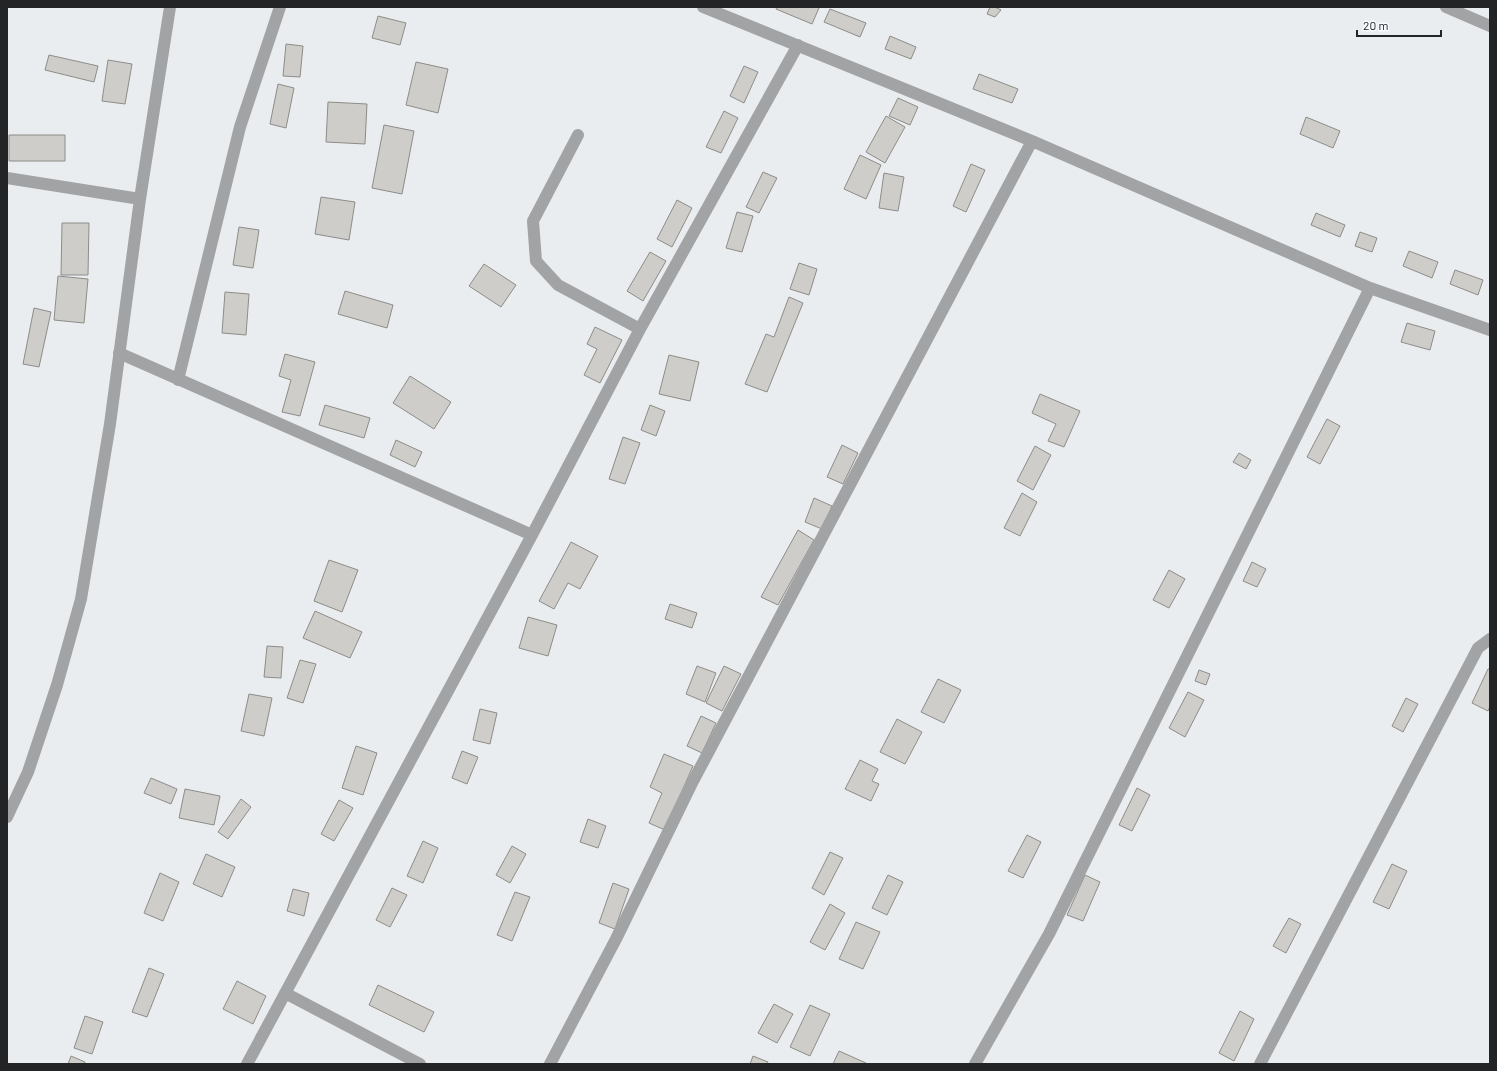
<svg xmlns="http://www.w3.org/2000/svg" width="1497" height="1071" font-family="Barlow,sans-serif">
<style>
.building{fill:#cecdc9;stroke:#8d8c88}
.lines{fill:none;stroke-linecap:round;stroke-linejoin:round}
.minor{stroke:#a2a3a5;stroke-width:12}
</style>
<rect width="100%" height="100%" fill="#eaedf0"/>
<path class="building" d="M777,7h40l2,1 -7,16 -36,-15z
M990,7h5l6,3 -6,7 -8,-3z
M830,9l36,14 -6,14 -36,-15z
M378,16l28,7 -6,22 -28,-7z
M890,36l26,11 -5,12 -26,-10z
M286,44l17,2 -3,31 -17,-1z
M49,55l49,11 -4,16 -49,-12z
M108,60l24,4 -7,40 -23,-3z
M416,62l32,7 -10,44 -32,-8z
M744,66l14,6 -14,31 -14,-7z
M979,74l39,15 -6,14 -39,-14z
M278,84l16,4 -8,40 -16,-4z
M898,98l20,9 -8,18 -21,-9z
M328,102l39,2 -2,40 -39,-2z
M724,111l14,7 -17,35 -15,-6z
M886,116l19,11 -20,36 -19,-11z
M1306,117l34,14 -7,17 -33,-14z
M384,125l30,6 -12,63 -30,-6z
M9,135h56v26h-56z
M860,155l21,10 -15,34 -22,-10z
M971,164l14,6 -19,42 -13,-6z
M763,172l14,6 -18,35 -13,-6z
M884,173l20,4 -6,34 -19,-3z
M321,197l34,5 -6,38 -34,-6z
M677,200l15,8 -20,39 -15,-8z
M737,212l16,4 -11,36 -16,-4z
M1316,213l29,12 -5,12 -29,-12z
M62,223h27l-1,52h-27z
M239,227l20,3 -6,38 -20,-3z
M1360,232l17,6 -5,14 -17,-6z
M1409,251l29,11 -6,16 -29,-12z
M650,252l16,9 -23,40 -16,-10z
M799,263l18,6 -8,26 -19,-6z
M484,264l32,21 -15,22 -32,-21z
M1455,270l28,10 -5,15 -28,-11z
M58,276l30,3 -4,44 -30,-3z
M345,291l48,14 -6,23 -49,-14z
M225,292l24,2 -3,41 -24,-2z
M789,297l14,6 -36,89 -22,-8 21,-50 8,3z
M34,308l17,4 -12,55 -16,-3z
M1407,323l28,8 -5,19 -29,-8z
M595,327l27,13 -22,43 -16,-8 13,-26 -10,-5z
M285,354l30,8 -15,54 -18,-4 9,-32 -12,-4z
M669,355l30,7 -9,39 -31,-7z
M410,376l41,26 -17,27 -41,-26z
M1040,394l40,17 -16,36 -16,-6 8,-17 -24,-11z
M325,405l45,13 -6,20 -45,-13z
M650,405l15,6 -9,25 -15,-6z
M1327,419l13,7 -20,38 -13,-7z
M623,437l17,6 -15,41 -16,-5z
M396,440l26,12 -7,15 -25,-12z
M842,445l16,8 -15,31 -16,-7z
M1035,446l16,9 -18,35 -16,-9z
M1239,453l12,7 -5,9 -13,-7z
M1022,493l15,9 -17,34 -16,-8z
M814,498l18,8 -10,23 -17,-7z
M798,530l16,10 -36,65 -17,-8z
M571,542l27,14 -18,33 -12,-6 -14,26 -15,-8z
M329,560l29,10 -16,42 -28,-11z
M1252,562l14,7 -9,18 -14,-6z
M1169,570l16,9 -16,29 -16,-8z
M670,604l27,9 -5,15 -27,-9z
M315,611l47,21 -12,26 -47,-20z
M528,617l29,8 -9,31 -29,-8z
M267,646l16,1 -2,31 -17,-1z
M300,660l16,4 -13,39 -16,-5z
M697,666l19,7 -11,29 -19,-8z
M724,666l17,8 -19,37 -16,-8z
M1488,669h2v37l-2,5 -16,-8z
M1199,670l11,4 -4,11 -11,-4z
M938,679l23,11 -17,33 -23,-11z
M1188,692l16,8 -19,37 -16,-9z
M249,694l23,4 -8,38 -23,-5z
M1406,698l12,6 -15,28 -11,-6z
M480,709l17,4 -7,31 -17,-4z
M701,716l15,7 -14,30 -15,-7z
M897,719l25,13 -17,32 -25,-12z
M356,746l21,7 -14,42 -21,-7z
M462,751l16,6 -11,27 -15,-6z
M664,754l29,12 -28,64 -16,-7 13,-30 -12,-6z
M860,760l18,9 -6,12 7,3 -8,17 -26,-12z
M151,778l26,11 -6,15 -27,-11z
M1137,788l13,7 -18,36 -13,-6z
M185,789l35,7 -6,29 -35,-7z
M241,799l10,8 -23,32 -10,-7z
M339,800l14,8 -19,33 -13,-7z
M588,819l18,7 -8,22 -18,-6z
M1027,835l14,7 -18,36 -15,-7z
M423,841l15,7 -15,35 -16,-7z
M512,846l14,8 -16,29 -14,-8z
M830,852l13,6 -19,37 -12,-7z
M206,854l29,13 -13,30 -29,-13z
M1392,864l15,7 -18,38 -16,-7z
M160,873l19,9 -16,39 -19,-8z
M888,875l15,7 -16,33 -15,-7z
M1085,875l15,7 -17,39 -16,-6z
M613,883l16,6 -14,40 -16,-6z
M392,888l15,7 -17,32 -14,-7z
M293,889l16,4 -5,23 -17,-5z
M515,892l15,5 -18,44 -15,-6z
M830,904l15,9 -20,37 -15,-8z
M1289,918l12,6 -15,29 -13,-7z
M856,922l24,10 -17,37 -24,-10z
M149,968l15,6 -17,43 -15,-5z
M237,981l29,15 -13,28 -30,-15z
M378,985l56,27 -10,20 -55,-27z
M774,1004l19,10 -16,29 -19,-10z
M810,1005l20,9 -20,42 -20,-9z
M1240,1011l14,8 -20,42 -15,-8z
M85,1016l18,6 -11,32 -18,-6z
M839,1051l27,12v1h-33z
M71,1056l14,6 -1,2h-16z
M753,1056l15,6 -1,2h-17z"/>
<g class="lines">
<path class="minor" d="M703,7l329,134 338,147 120,42
M1446,7l44,19
M578,135l-45,86 3,40 22,24 82,44
M7,178l133,21
M119,353l413,182
M178,380l62,-253 40,-120
M7,817l21,-45 29,-87 24,-86 29,-175 30,-225 30,-192
M285,993l135,71
M247,1064l285,-529 108,-206 158,-284
M550,1064l66,-125 75,-154 341,-644
M975,1064l74,-130 321,-646
M1260,1064l218,-416 12,-9"/>
</g>
<rect width="1497" height="1071" fill="none" stroke="#232425" stroke-width="16"/>
<path d="M1357 30v6h84v-6" fill="none" stroke="#232425" stroke-width="2"/>
<text x="1363" y="30" font-size="12" fill="#232425" stroke="#f7fafe" stroke-width="3" paint-order="stroke">20 m</text>
</svg>
